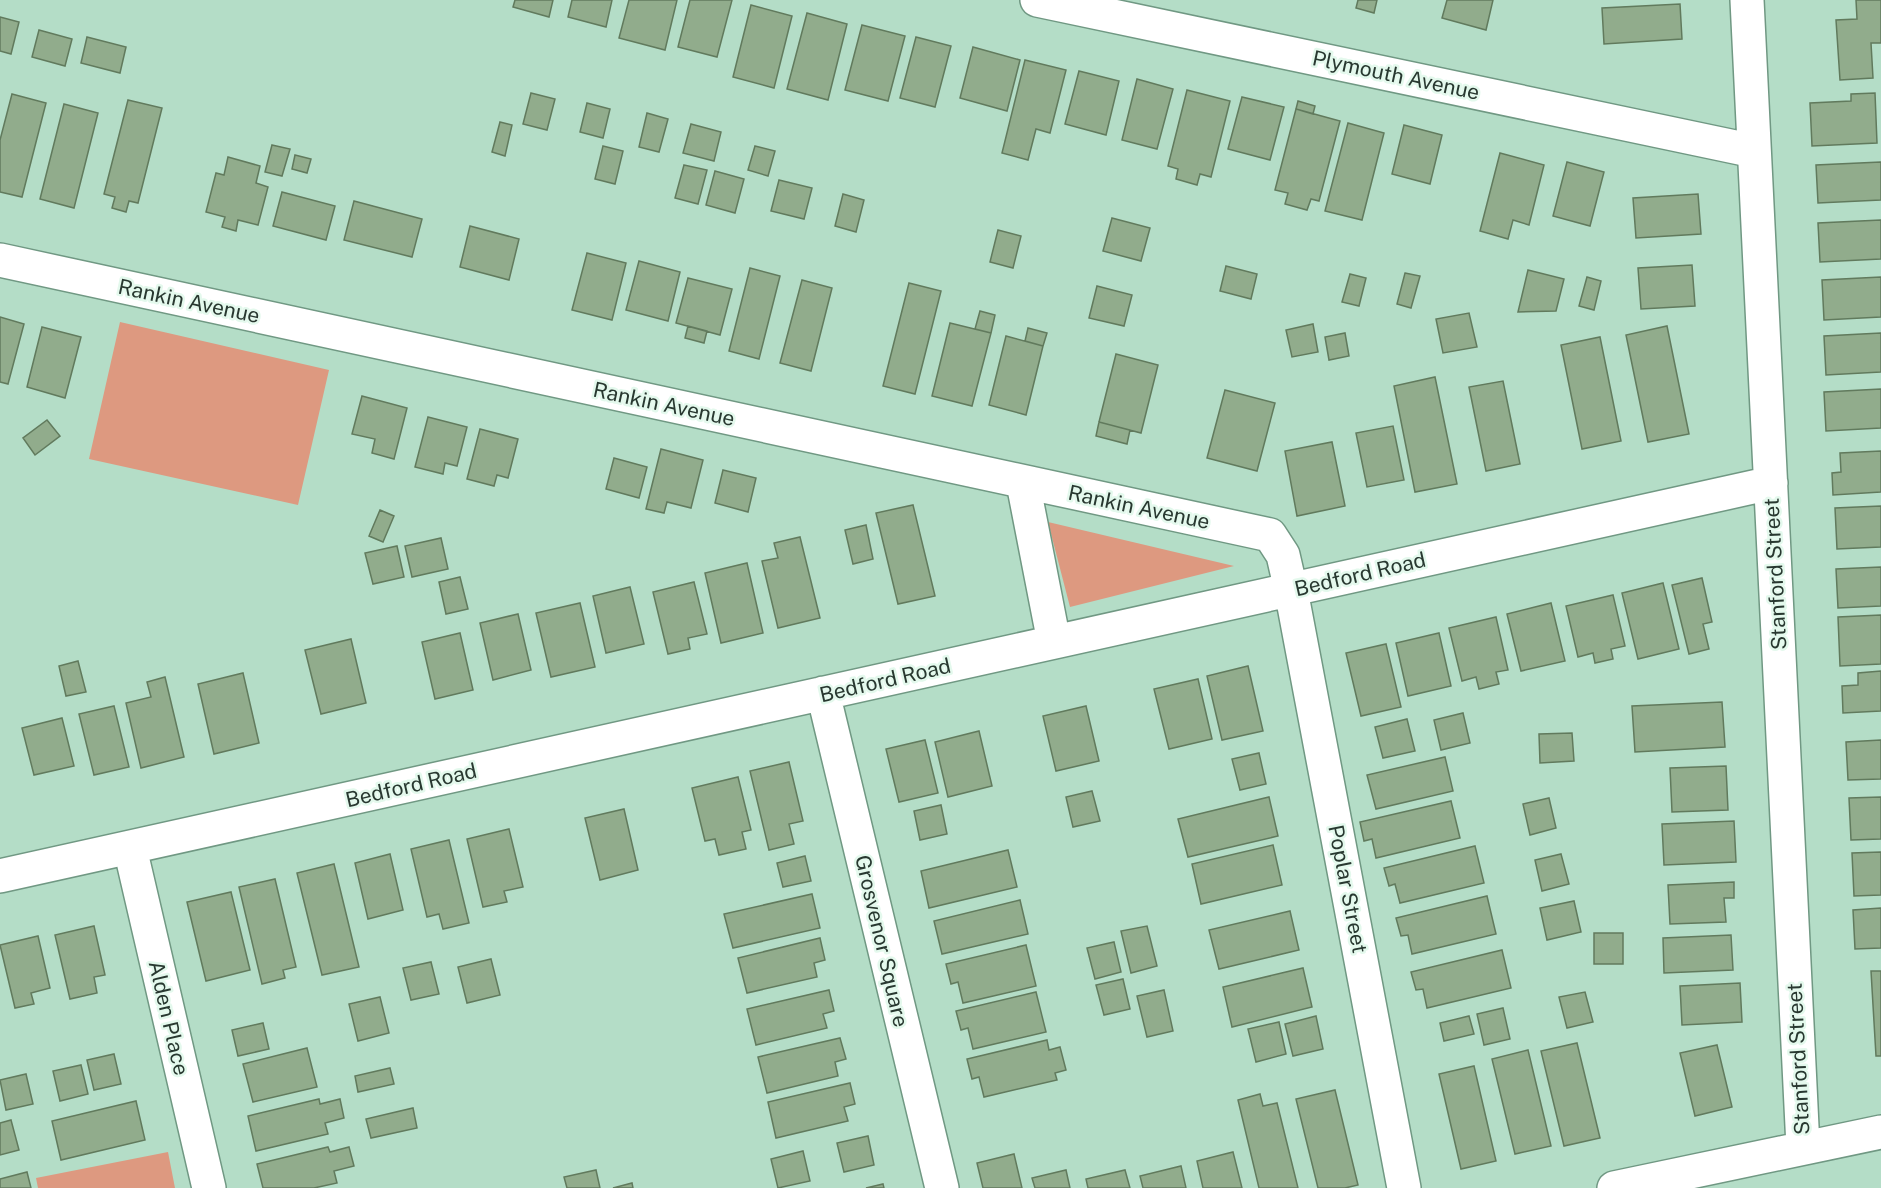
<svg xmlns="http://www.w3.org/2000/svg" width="1881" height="1188" font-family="'Public Sans',sans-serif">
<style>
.green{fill:#dd9980}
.building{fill:#91ac8c;stroke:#617a5d;stroke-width:1.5}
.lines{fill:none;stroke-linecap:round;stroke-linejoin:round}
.minor-casing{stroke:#709883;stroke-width:36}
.minor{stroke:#fff;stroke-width:33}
.labels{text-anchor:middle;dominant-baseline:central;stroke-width:5;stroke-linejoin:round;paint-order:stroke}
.street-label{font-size:21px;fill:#283830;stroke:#e4f9ed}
</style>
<rect width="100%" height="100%" fill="#b4ddc7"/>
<path class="green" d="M120,322l209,48 -31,135 -209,-46z
M1048,522l186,44 -164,41z
M168,1152l7,36h-137l-2,-10z"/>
<path class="building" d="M515,0h38l-4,17 -36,-10z
M572,0h40l-6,27 -38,-10z
M629,0h48l-12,50 -46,-12z
M690,0h42l-15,57 -39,-10z
M1358,0h19l-3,13 -18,-5z
M1447,0h46l-7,30 -44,-12z
M1856,0h25v43h-10l2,35 -33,2 -4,-60 21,-1z
M1680,4l2,35 -78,5 -2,-36z
M751,5l41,11 -18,72 -41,-11z
M807,13l40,11 -19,76 -41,-11z
M0,17l19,5 -8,32 -11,-3z
M862,25l43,11 -17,65 -43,-11z
M39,30l33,9 -7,27 -33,-9z
M87,37l39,10 -6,26 -39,-10z
M916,37l35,9 -16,61 -35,-9z
M973,47l47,13 -13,51 -47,-13z
M1025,60l41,10 -16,63 -14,-4 -8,31 -26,-7z
M1079,71l40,10 -13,54 -41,-11z
M1137,79l36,10 -16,60 -35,-9z
M1187,90l43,11 -19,76 -11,-3 -3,11 -21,-6 2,-10 -10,-3z
M531,93l24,6 -8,31 -24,-6z
M1875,93l2,50 -65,3 -2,-43 41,-2v-7z
M12,94l34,9 -24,94 -22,-5v-52z
M1242,97l42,10 -14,53 -42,-11z
M128,100l34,8 -24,95 -9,-2 -3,11 -14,-4 3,-11 -11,-3z
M1298,101l17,5 -2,8 -17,-5z
M587,103l23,6 -7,29 -23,-6z
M64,104l34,9 -24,95 -34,-9z
M1296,109l44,12 -21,80 -8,-2 -4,11 -22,-6 3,-11 -13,-3z
M647,113l21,6 -9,33 -20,-5z
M500,122l12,3 -7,31 -13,-4z
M1348,123l36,10 -22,87 -37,-9z
M691,124l30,8 -7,29 -31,-8z
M1404,125l38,10 -12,49 -38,-10z
M272,145l18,4 -8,27 -17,-4z
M603,146l20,5 -8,33 -20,-5z
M755,146l20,5 -7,25 -20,-6z
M1500,153l44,12 -15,60 -16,-5 -5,19 -28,-8z
M295,155l16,4 -4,14 -15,-4z
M228,157l32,9 -4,17 12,4 -10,38 -20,-5 -2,11 -14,-4 3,-10 -19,-5 10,-39 8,2z
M1567,162l37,10 -14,54 -37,-10z
M1881,162v38l-63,3 -2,-38z
M684,165l23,5 -9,34 -23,-6z
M715,171l29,8 -9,34 -29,-8z
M779,180l33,8 -8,31 -33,-8z
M282,192l53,14 -9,34 -53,-14z
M843,194l21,6 -8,32 -21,-6z
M1698,194l3,40 -65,4 -3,-40z
M354,201l68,18 -10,38 -68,-17z
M1112,218l38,10 -9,33 -38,-10z
M1881,220v39l-61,3 -2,-39z
M470,226l49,13 -10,41 -49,-13z
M998,230l23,6 -8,32 -23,-6z
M587,253l39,10 -14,57 -40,-10z
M639,261l41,11 -12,49 -42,-11z
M1692,265l3,41 -54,3 -3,-41z
M1226,266l31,8 -6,25 -31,-8z
M750,268l30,8 -21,83 -30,-8z
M1528,270l36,9 -8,32 -38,1z
M1405,273l15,3 -9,32 -14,-4z
M1350,274l16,4 -7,28 -17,-4z
M1587,277l14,4 -7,29 -15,-4z
M1881,277v40l-57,3 -2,-40z
M688,278l44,11 -12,46 -44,-12z
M802,280l30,8 -21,83 -31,-8z
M909,283l32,8 -26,103 -32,-8z
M1097,286l35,9 -8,31 -35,-8z
M980,311l15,4 -4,18 -16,-4z
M1469,313l8,34 -34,6 -7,-34z
M0,317l24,7 -16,60 -8,-2z
M950,323l41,10 -19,73 -40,-10z
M1313,324l5,28 -26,5 -6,-27z
M688,326l19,5 -3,12 -19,-5z
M1667,326l22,108 -41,8 -22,-107z
M42,327l39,10 -16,61 -38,-11z
M1028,328l19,5 -4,13 -18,-5z
M1345,333l4,23 -20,4 -4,-23z
M1881,333v39l-55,3 -2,-39z
M1006,336l37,10 -17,69 -37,-10z
M1600,337l21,104 -39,8 -21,-104z
M1116,354l42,11 -17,68 -42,-11z
M1435,377l22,107 -42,8 -21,-106z
M1503,381l17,83 -34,7 -17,-84z
M1881,389v39l-55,3 -2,-39z
M1225,390l50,13 -18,68 -50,-13z
M362,396l45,12 -13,51 -22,-6 3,-14 -23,-5z
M428,417l39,10 -10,39 -12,-3 -2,11 -28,-7z
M47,420l13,16 -25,19 -12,-17z
M1099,422l31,8 -3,14 -31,-8z
M1393,426l11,54 -37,7 -11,-54z
M480,429l38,10 -10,39 -11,-3 -3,11 -27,-7z
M1332,442l13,64 -48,10 -12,-65z
M661,449l42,11 -12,48 -24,-6 -3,11 -18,-4z
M1881,451v41l-48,3 -1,-22 9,-1 -1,-19z
M614,458l33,9 -8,31 -33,-9z
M723,470l33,8 -8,34 -33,-9z
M913,505l22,91 -37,8 -22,-91z
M1881,506v41l-44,2 -2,-41z
M380,510l14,6 -11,26 -14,-6z
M866,525l7,34 -20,5 -8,-34z
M800,537l20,81 -42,10 -16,-67 16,-3 -4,-15z
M441,538l7,31 -36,8 -7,-31z
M397,546l7,31 -31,7 -8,-31z
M747,563l16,70 -42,10 -16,-70z
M1881,567v39l-43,2 -2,-39z
M460,577l8,32 -22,5 -7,-32z
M1702,578l10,44 -9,2 6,25 -20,5 -17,-69z
M694,582l13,52 -19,4 2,11 -22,5 -15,-62z
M1663,583l16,66 -41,10 -16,-66z
M630,587l14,57 -38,9 -13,-57z
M1613,595l12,51 -14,3 2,10 -18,4 -2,-10 -15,4 -12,-51z
M580,603l15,64 -44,10 -15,-64z
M1551,603l14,58 -44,10 -14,-57z
M518,614l13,56 -38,10 -13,-57z
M1881,615v49l-41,2 -2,-49z
M1496,617l12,53 -12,2 3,12 -20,5 -3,-12 -14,4 -13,-53z
M460,633l13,57 -38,9 -13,-57z
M1439,633l12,53 -43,10 -12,-53z
M351,639l15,64 -45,11 -16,-64z
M1386,644l15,63 -40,9 -15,-63z
M78,661l8,31 -20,4 -7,-30z
M1248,666l15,65 -41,9 -15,-64z
M1881,671v40l-38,2 -1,-27 16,-1v-12z
M243,673l16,70 -45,11 -16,-70z
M165,677l19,80 -43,11 -15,-65 25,-6 -4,-15z
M1198,679l14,60 -43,10 -15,-60z
M1722,702l3,45 -90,5 -3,-46z
M114,706l15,61 -35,8 -15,-61z
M1086,706l13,55 -43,10 -13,-55z
M1463,713l7,30 -29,7 -7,-30z
M62,718l12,48 -40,9 -12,-47z
M1407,719l8,32 -32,7 -8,-31z
M979,731l13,55 -44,11 -13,-55z
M1572,733l2,28 -34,2 -1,-29z
M925,740l13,53 -39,9 -13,-53z
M1881,740v39l-33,1 -2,-38z
M1259,753l7,31 -26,6 -8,-31z
M1445,757l8,34 -77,18 -9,-34z
M789,762l14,59 -14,3 5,20 -25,6 -19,-79z
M1726,766l2,44 -56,2 -2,-44z
M738,777l13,53 -9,2 4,17 -27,6 -4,-16 -10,2 -13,-53z
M1092,791l8,30 -27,6 -7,-30z
M1269,797l9,39 -90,21 -10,-38z
M1881,797v42l-30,1 -2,-42z
M1549,798l7,30 -26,7 -7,-31z
M1451,801l9,37 -84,20 -4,-19 -8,2 -4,-19z
M941,805l6,29 -27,6 -6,-29z
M624,809l14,61 -38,10 -15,-62z
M1734,821l2,41 -72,3 -2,-41z
M509,829l14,58 -19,4 3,11 -24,5 -16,-68z
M449,840l20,83 -26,6 -4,-15 -12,3 -16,-68z
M1273,845l9,40 -81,19 -9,-40z
M1475,846l9,37 -84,20 -5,-19 -6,2 -5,-18z
M1008,850l9,37 -88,21 -8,-37z
M1881,852v43l-27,1 -2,-43z
M390,854l13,56 -35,9 -13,-56z
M1561,854l8,30 -27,7 -7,-31z
M805,856l6,25 -28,6 -6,-24z
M334,864l25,103 -37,8 -25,-102z
M275,879l21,88 -13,3 2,8 -23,6 -23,-97z
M1734,882v16h-10l2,24 -56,2 -2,-39z
M231,892l19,78 -44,11 -19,-79z
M812,894l8,34 -87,20 -9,-34z
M1487,896l9,38 -84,20 -4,-19 -7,1 -5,-18z
M1020,900l8,34 -86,20 -8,-33z
M1574,901l7,31 -34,8 -7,-32z
M1881,908v40l-26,1 -2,-39z
M1290,911l9,39 -80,19 -10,-39z
M94,926l11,49 -11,2 3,16 -27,6 -15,-64z
M1147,926l10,40 -26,7 -10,-42z
M1594,933h29v31h-29z
M1731,935l2,35 -69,3 -1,-35z
M38,936l12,52 -19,5 3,11 -19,4 -15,-63z
M820,938l5,22 -11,3 3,14 -70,16 -9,-35z
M1114,942l7,30 -26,7 -8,-31z
M1026,945l10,41 -73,17 -5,-21 -7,2 -5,-20z
M1502,950l9,38 -84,20 -4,-19 -7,1 -5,-18z
M491,959l9,36 -33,8 -9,-36z
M431,962l8,32 -28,6 -8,-32z
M1303,968l9,39 -80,20 -9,-40z
M1871,971h10v85h-5z
M1123,979l7,30 -26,6 -8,-30z
M1740,983l2,39 -60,3 -2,-39z
M829,990l5,21 -11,3 4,14 -71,17 -9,-36z
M1164,990l9,41 -26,6 -10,-41z
M1036,992l10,40 -73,17 -5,-21 -7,2 -5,-19z
M1585,992l8,30 -26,6 -8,-31z
M380,997l9,36 -31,8 -9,-37z
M1503,1008l7,31 -26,6 -7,-31z
M1316,1016l7,33 -30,7 -8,-32z
M1469,1016l5,18 -30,7 -4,-18z
M1279,1022l7,32 -30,8 -8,-33z
M263,1023l6,26 -31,7 -6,-26z
M840,1038l6,21 -11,3 3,14 -71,17 -9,-36z
M1047,1040l2,10 11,-3 6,23 -11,3 2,7 -73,17 -5,-20 -7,2 -5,-20z
M1577,1043l23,95 -36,8 -23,-95z
M1717,1045l15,62 -37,9 -15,-63z
M307,1048l10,39 -64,15 -10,-38z
M1528,1050l23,96 -36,8 -23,-95z
M114,1054l7,30 -27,6 -7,-30z
M81,1065l7,29 -28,7 -7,-30z
M1474,1066l22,95 -35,8 -22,-95z
M390,1068l4,16 -36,8 -3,-16z
M26,1074l7,30 -27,6 -6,-30z
M850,1083l5,21 -11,3 4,14 -72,17 -8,-36z
M1335,1090l23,95 -13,3h-27l-22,-89z
M1260,1094l3,12 14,-3 21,85h-39l-21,-88z
M319,1099l1,5 20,-5 4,19 -19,5 3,11 -72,17 -8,-35z
M136,1101l9,39 -84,20 -9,-39z
M413,1108l4,20 -46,10 -5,-19z
M11,1120l8,30 -19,5v-32z
M868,1136l6,29 -30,7 -7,-29z
M328,1147l2,5 19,-5 5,19 -20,5 3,12 -23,5h-51l-6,-24z
M803,1151l7,30 -32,7 -7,-29z
M1233,1152l9,36h-39l-6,-27z
M1014,1154l8,34h-39l-6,-25z
M1181,1166l5,22h-43l-3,-12z
M596,1170l4,18h-33l-3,-11z
M1066,1170l4,18h-35l-3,-10z
M1125,1170l5,18h-42l-2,-9z
M27,1172l4,16h-31v-9z
M632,1183l1,5h-20z
M883,1184l1,4h-18z"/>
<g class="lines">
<g class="minor-casing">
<path id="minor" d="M1037,0l717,151
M1747,0l56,1147
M0,260l1270,275 13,20 8,35 113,598
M1023,483l31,159
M823,693l119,495
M130,848l79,340
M0,876l1771,-393
M1614,1188l267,-56"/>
</g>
<use href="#minor" class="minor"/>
</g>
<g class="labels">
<g class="street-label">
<text transform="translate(1396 75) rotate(12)">Plymouth Avenue</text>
<text transform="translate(189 301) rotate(12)">Rankin Avenue</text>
<text transform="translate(664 404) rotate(12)">Rankin Avenue</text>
<text transform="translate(1139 507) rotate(12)">Rankin Avenue</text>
<text transform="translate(1360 574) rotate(-13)">Bedford Road</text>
<text transform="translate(1775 574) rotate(-93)">Stanford Street</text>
<text transform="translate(885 680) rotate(-13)">Bedford Road</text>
<text transform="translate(411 785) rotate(-13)">Bedford Road</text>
<text transform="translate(1348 889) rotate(79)">Poplar Street</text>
<text transform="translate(882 941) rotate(77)">Grosvenor Square</text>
<text transform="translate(169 1018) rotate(77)">Alden Place</text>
<text transform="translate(1798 1059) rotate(-93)">Stanford Street</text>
</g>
</g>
</svg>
